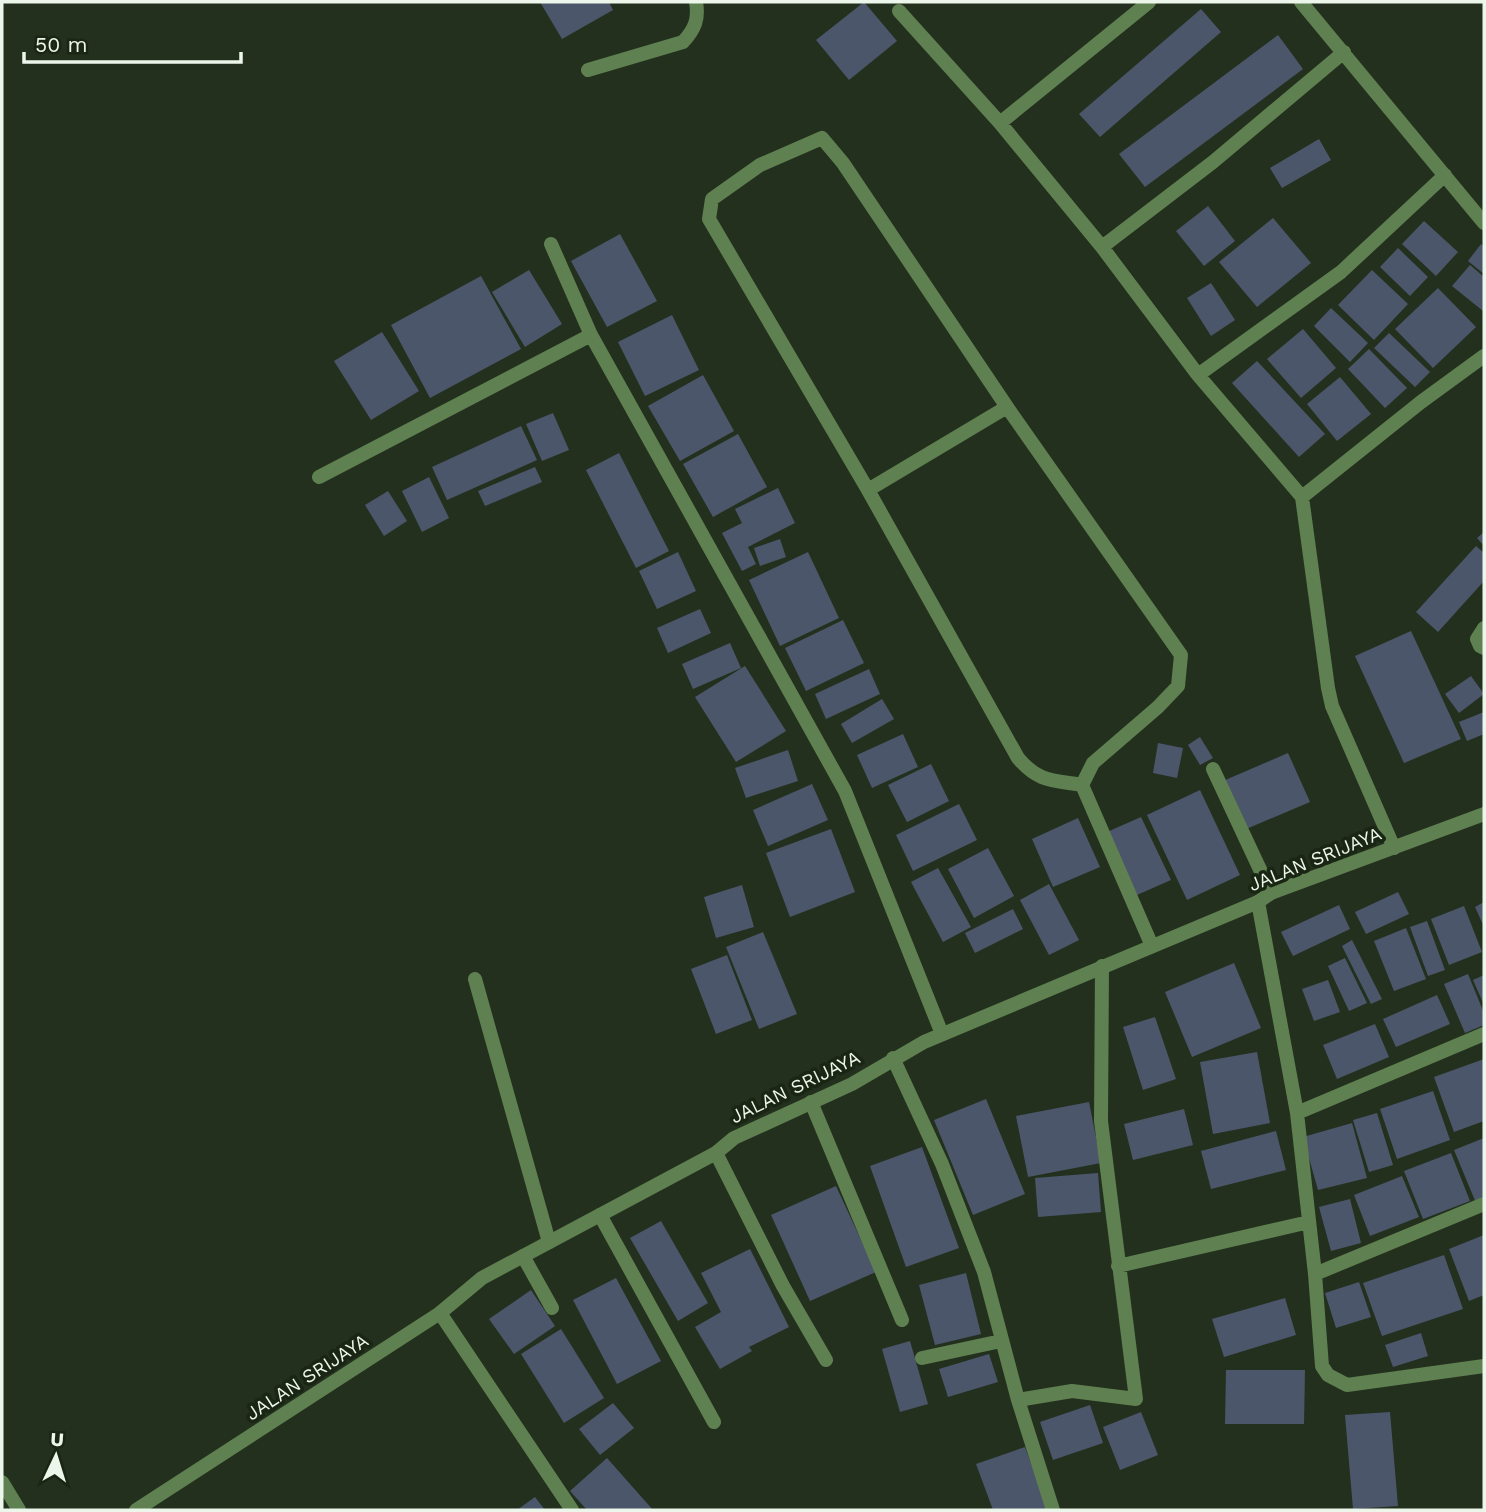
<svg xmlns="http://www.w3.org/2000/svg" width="1486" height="1512" font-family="'Work Sans',sans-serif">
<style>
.building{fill:#4b566b}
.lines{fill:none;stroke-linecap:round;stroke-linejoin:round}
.service{stroke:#5f8050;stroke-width:14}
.minor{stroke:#5f8050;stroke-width:14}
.tertiary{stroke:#5f8050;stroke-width:14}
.labels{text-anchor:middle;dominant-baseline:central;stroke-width:7;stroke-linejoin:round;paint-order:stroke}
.street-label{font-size:19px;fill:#edf6ea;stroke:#1a2614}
</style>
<rect width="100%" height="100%" fill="#23301e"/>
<path class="building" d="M540,2h69l4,8 -51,29z
M864,2l33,39 -48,39 -33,-40z
M1201,9l20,23 -121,105 -21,-23z
M1278,35l25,34 -158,118 -26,-33z
M1319,139l12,21 -49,28 -12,-20z
M1208,206l27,35 -31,25 -28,-35z
M1273,218l38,45 -54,44 -38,-45z
M1424,221l34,31 -22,24 -34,-32z
M620,234l37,67 -50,26 -36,-66z
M1481,244l3,3v27l-16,-13z
M1398,248l30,29 -18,19 -30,-29z
M1470,265l14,12 -1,34 -31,-25z
M529,270l33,54 -37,23 -33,-55z
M1372,270l36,34 -34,36 -36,-35z
M481,276l40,73 -91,49 -39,-73z
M1211,283l24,37 -24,16 -24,-38z
M1438,288l38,39 -43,41 -38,-39z
M1331,308l37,35 -18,19 -36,-36z
M672,315l27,55 -54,26 -27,-54z
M1303,329l33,39 -35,30 -34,-39z
M382,332l37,59 -48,29 -37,-59z
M1389,333l41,39 -15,15 -41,-39z
M1369,349l38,39 -22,20 -37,-39z
M1257,361l68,73 -26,23 -67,-74z
M703,375l31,56 -54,30 -32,-55z
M1340,377l31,37 -34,27 -30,-37z
M553,413l16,37 -27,11 -16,-37z
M521,426l16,34 -90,40 -15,-33z
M738,434l29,53 -54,30 -30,-53z
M619,453l50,98 -33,17 -50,-98z
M535,467l7,15 -57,24 -7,-15z
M429,477l20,41 -27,14 -20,-41z
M778,488l17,35 -47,24 8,17 -14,7 -20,-38 20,-10 -7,-14z
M388,491l19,30 -23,15 -19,-31z
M1484,532v14l-7,-8z
M780,539l6,18 -26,9 -6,-18z
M1476,546l8,7v28l-46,51 -22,-20z
M678,552l18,39 -39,18 -18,-38z
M808,552l31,66 -59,28 -31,-66z
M700,609l11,24 -43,20 -11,-25z
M843,620l21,43 -58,28 -21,-43z
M1411,631l50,108 -57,24 -49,-107z
M730,643l11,25 -48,21 -11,-25z
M745,666l41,65 -50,31 -41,-65z
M869,669l11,25 -54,25 -11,-25z
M1471,676l13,18 -25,19 -14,-19z
M882,699l12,20 -42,24 -11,-19z
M1484,712v22l-17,7 -8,-19z
M903,734l15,33 -46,21 -15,-33z
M1200,737l13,21 -13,7 -12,-20z
M1158,743l25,5 -6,30 -24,-5z
M788,750l10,31 -52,17 -11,-30z
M1288,753l22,49 -66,28 -21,-49z
M931,764l18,37 -42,21 -19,-37z
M812,784l16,36 -60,26 -15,-36z
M1200,790l40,85 -53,25 -40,-85z
M959,804l18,36 -64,31 -17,-36z
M1141,817l30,63 -34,15 -30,-63z
M1078,818l22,49 -47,20 -21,-48z
M831,829l24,63 -65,25 -24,-64z
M988,848l26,48 -40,22 -26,-49z
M938,868l33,59 -28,15 -32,-60z
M1049,884l30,56 -30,15 -29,-55z
M742,885l12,42 -38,11 -12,-41z
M1398,892l11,22 -43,20 -11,-22z
M1484,902v25l-9,-20z
M1339,905l11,24 -57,27 -12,-24z
M1464,906l18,46 -33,13 -18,-46z
M1013,909l10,20 -48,24 -10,-20z
M1427,921l18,49 -17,6 -18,-49z
M1406,928l20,51 -32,12 -20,-50z
M763,932l34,82 -38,15 -33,-82z
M1352,940l30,59 -11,5 -29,-58z
M727,955l25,65 -36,14 -25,-65z
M1345,958l22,45 -18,8 -21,-45z
M1234,963l27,65 -69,29 -27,-65z
M1468,974l16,39v12l-19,8 -21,-49z
M1484,975v30l-11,-25z
M1328,980l12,32 -26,9 -12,-32z
M1437,995l13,29 -54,23 -13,-28z
M1155,1017l21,62 -33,11 -20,-63z
M1375,1024l14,33 -52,22 -14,-34z
M1257,1052l13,71 -57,11 -13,-72z
M1484,1059v62l-30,11 -20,-55z
M1433,1091l17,49 -53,19 -17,-50z
M986,1099l39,95 -52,21 -39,-95z
M1089,1102l12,61 -73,14 -12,-61z
M1184,1109l9,36 -60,15 -9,-36z
M1377,1113l16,52 -24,7 -16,-52z
M1352,1123l15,55 -49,12 -15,-53z
M1276,1131l10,39 -75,19 -10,-38z
M1484,1138v61l-8,4 -22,-53z
M922,1147l37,101 -53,19 -36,-101z
M1451,1153l19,48 -47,18 -19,-48z
M1098,1173l3,39 -63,5 -3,-39z
M1402,1176l17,41 -49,19 -16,-41z
M836,1186l40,86 -66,29 -39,-86z
M1350,1199l11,44 -30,8 -12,-44z
M661,1221l47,82 -30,18 -48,-83z
M1484,1235v60l-15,6 -20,-52z
M750,1249l39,78 -40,20 3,4 -32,18 -25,-42 26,-15 -20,-39z
M1444,1255l19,54 -81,27 -19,-53z
M966,1273l15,61 -46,11 -16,-60z
M616,1278l45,83 -44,23 -44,-84z
M1359,1282l12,35 -35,11 -11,-35z
M531,1290l24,36 -41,28 -25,-35z
M1285,1298l11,37 -72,22 -12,-38z
M561,1329l43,69 -40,25 -43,-69z
M1421,1333l7,23 -35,11 -8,-22z
M910,1341l18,63 -28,8 -18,-63z
M989,1354l9,28 -50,15 -9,-28z
M1226,1370h79l-1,54h-79z
M613,1403l21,25 -34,27 -21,-26z
M1090,1405l13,38 -50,17 -13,-38z
M1141,1412l17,43 -38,15 -17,-43z
M1390,1412l8,94 -45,3 -8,-94z
M1025,1447l23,63h-55l-17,-46z
M607,1458l46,52h-66l-17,-19z
M535,1497l10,13h-28z"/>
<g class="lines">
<path class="service" d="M475,979l74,263"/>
<path class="minor" d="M1301,2l183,221
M899,11l101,112 102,124 96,128 104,122 26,191 4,18 62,142
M588,70l95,-28c12,-13 16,-23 13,-40
M1000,123l149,-121
M551,244l40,91 254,456 97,243
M1102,247l111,-85 131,-110
M1198,375l143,-103 104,-97
M1007,407l174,248 -3,31 -20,21 -65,56 -11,22c-30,-5 -44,-3 -64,-27l-150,-268z
M319,477l272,-142
M868,490l-159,-271 3,-20 48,-34 62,-27 21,25 164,244
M1302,497l119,-95 63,-46
M1484,628l-7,11 3,7 4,2
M1213,769l58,124
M1082,785l70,161
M1258,902l39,211 18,161 7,92 6,9 19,10 137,-19
M893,1058l49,106 42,108 34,128 35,110
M811,1102l91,218
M1297,1113l187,-79
M716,1153l67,133 43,74
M600,1215l114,207
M523,1256l29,52
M1118,1266l191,-44
M1315,1274l169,-70
M440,1313l132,197
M922,1358l79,-17
M1018,1400l54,-9 64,8 -35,-278 1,-155
M2,1482l17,28"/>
<path class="tertiary" d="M136,1510l304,-197 42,-35 234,-125 18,-15 118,-54 72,-42 334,-140 13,-9 213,-79"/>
</g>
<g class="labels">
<g class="street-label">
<text transform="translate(1315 859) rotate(-22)">JALAN SRIJAYA</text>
<text transform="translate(795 1087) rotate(-26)">JALAN SRIJAYA</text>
<text transform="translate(307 1377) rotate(-33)">JALAN SRIJAYA</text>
</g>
</g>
<rect width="1486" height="1512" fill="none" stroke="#edf6ea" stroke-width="7"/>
<g transform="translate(56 1456) rotate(4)" stroke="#1a2614" stroke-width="5" paint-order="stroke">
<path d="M0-5L12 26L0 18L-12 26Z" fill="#edf6ea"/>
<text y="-10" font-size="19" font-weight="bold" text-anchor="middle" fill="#edf6ea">U</text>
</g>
<path d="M24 52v10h217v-10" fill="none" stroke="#edf6ea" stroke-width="3.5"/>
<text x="35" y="52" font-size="21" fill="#edf6ea" stroke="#1a2614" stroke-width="5" paint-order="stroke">50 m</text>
</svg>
